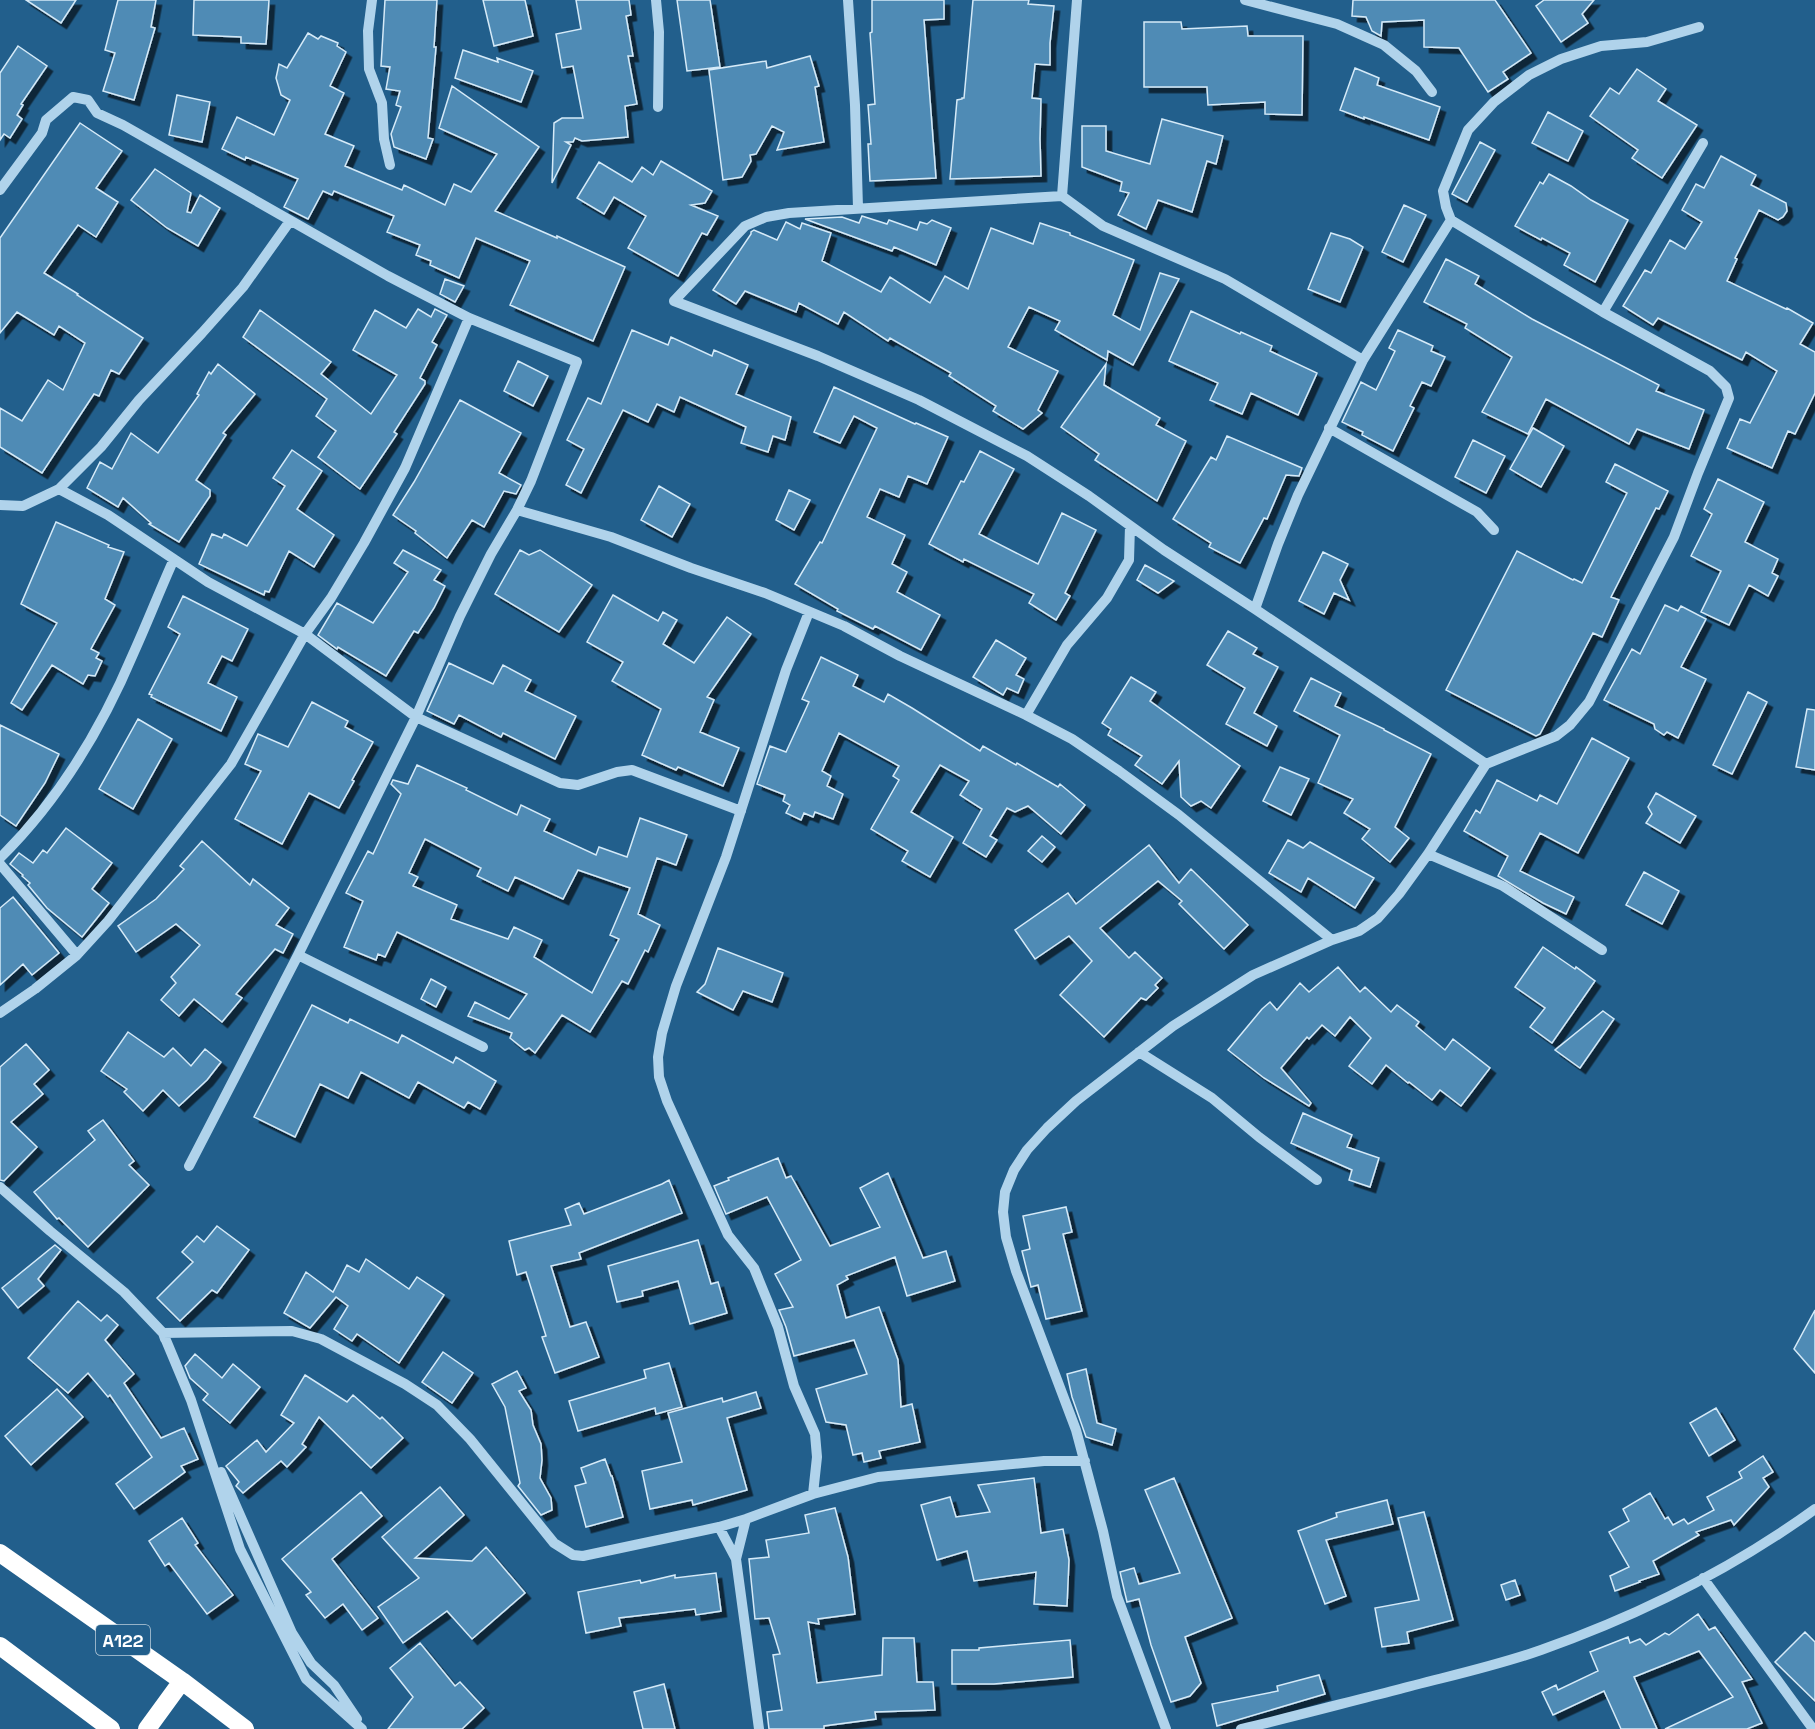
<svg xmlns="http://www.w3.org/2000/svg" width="1815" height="1729" font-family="'Space Grotesk',sans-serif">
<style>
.building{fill:#4f8bb5;stroke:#d5eaf8;stroke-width:1.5;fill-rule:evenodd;filter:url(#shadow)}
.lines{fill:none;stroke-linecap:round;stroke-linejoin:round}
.minor{stroke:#b0d3eb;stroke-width:10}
.highway{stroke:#fff;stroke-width:18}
.labels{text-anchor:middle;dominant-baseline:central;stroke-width:4.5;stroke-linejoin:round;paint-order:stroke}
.shield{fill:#225f8c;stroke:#bdcfdc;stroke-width:1.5}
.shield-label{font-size:18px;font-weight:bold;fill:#fff}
</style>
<defs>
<filter id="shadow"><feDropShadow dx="5.5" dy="5.5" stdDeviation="0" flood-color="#0009"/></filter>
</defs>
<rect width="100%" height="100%" fill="#225f8c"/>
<path class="building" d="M26,0h50l-15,23z
M118,0h38l-5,27 4,1 -21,72 -31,-9 12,-38 -10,-3z
M194,0h75l-3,44 -25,-1v-6l-48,-2z
M385,0h52l-3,47h2l-8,91 5,1 -7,20 -32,-12 -3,-13 10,-27 -5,-2 4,-14 -14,-2 4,-22 -9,-1z
M483,0h42l8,36 -39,10z
M576,0h53l2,15 -5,1 7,40h-5l9,48 -12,2 3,31 -46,4 -7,-3 -2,4h-7l5,3 -19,38 2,-60 8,-5h21l-10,-52 -11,2 -6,-34 25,-5z
M677,0h33l10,67 -33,4z
M872,0h72v19l-20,1 12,158 -66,3 -2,-37h3l-3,-39 7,-1 -5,-71 2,-1z
M973,0h56l-1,4 26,2 -4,37v22l-15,-1 -3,34 9,1 -1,40 1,37 -91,3 7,-79 5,-1v-1h2z
M1353,0h142l36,53 -28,19 5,7 -20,13 -29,-44 -35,-1v-27l-42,2 -1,14 -9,-5 -6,-14 -14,-1z
M1544,0h50l-12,14 6,9 -27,19 -25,-36z
M1144,22h37l1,7 65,-3 1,10h55l-1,79 -37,-1v-12l-57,3 -1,-18h-63z
M308,33l10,6 3,-3 17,7 -1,3 9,6 -16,34 14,7 -19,41 29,12 -9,20 57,24 2,-5 41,20 9,-21 17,8 26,-38 -58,-26 13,-42 87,61 -44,64 62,27v-2l68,31 -32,74 -83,-36 20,-44 -54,-23 -17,40 -29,-13 1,-4 -15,-6 4,-10 -33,-13 7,-16 -60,-25 -2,4 -9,-4 -15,28 -24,-12 14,-28 -52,-22 -1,3 -23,-11 15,-32 37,18 16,-35 -9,-5 -5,-17 3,-14 8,4z
M18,46l29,20 -26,38 2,1 -6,10 5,4 -12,19 -6,-4 -4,6v-67z
M463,50l35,12 -1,-4 36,13 -12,31 -66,-24z
M810,56l9,30 -4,1 9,55 -47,8 7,-18 -12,-6 -16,28 -6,1 1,6 -9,16 -19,3 -14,-110 57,-9 1,7z
M1355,68l24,10 -2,7 63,22 -11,33 -65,-23v2l-24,-9z
M1637,69l29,20 -8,12 39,24 -35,53 -30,-20 6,-8 -48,-34 20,-28 9,6z
M177,95l33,7 -8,40 -33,-7z
M1548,112l35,19 -15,30 -36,-18z
M1162,119l61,17 -7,28 -9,-3 -15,51 -34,-12 -12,29 -28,-14 11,-22 -9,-2 2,-9 -40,-15v-41h24v25l44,13z
M80,123l42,28 -26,37 22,14 -22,35 -18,-12 -34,48 34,21 -1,1 66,43 -24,36 -8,-4 -12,26 -5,-2 -52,79 -42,-26v-39l22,13 26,-41 15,10 22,-47 -26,-17 -5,9 -37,-23 -17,21v-95z
M1480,142l15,8 -28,52 -15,-8z
M1721,156l35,19 -5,10 35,18 1,8 -4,6 -5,3 -19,-10 -24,48 2,1 -10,22 59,28 1,-1 26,15 -13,21 15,8v41l-20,41 -7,-3 -16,37 -45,-20 13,-29 10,4 27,-52 -31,-19 -4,8 -84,-42 -5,7 -30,-19 22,-36 6,3 19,-33 15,9 17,-27 -20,-12 14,-26 8,4z
M661,161l51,30 -7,12 -14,2 27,11 -11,19 -5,-2 -24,43 -50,-28 18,-32 -32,-19 -10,17 -27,-16 22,-36 33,20 10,-15 11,8z
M155,169l36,24 -4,19 4,1 9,-18 20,13 -22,38 -31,-18 -36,-28z
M1549,174l22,12 20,14 37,20 -33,62 -31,-17 6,-12 -28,-15 -1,2 -26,-14 25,-44 3,2z
M1404,205l22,10 -23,47 -21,-10z
M862,216l25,8 2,-4 28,10 3,-8 7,2 5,-4 19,8 -15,37 -42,-18 -2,4 -87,-32 37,-2 17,6z
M786,222l14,7 2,-6 29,10 -9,28 59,31 9,-15 40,26 15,-27 23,13 23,-61 42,16 7,-21 30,10v2l64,25 -21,55 27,15 20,-57 19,6 -46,86 -25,-14 -1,9 -52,-30 5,-9 -31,-14 -21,40 50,24 -20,39 4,3 -19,16 -30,-18 3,-5 -47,-30 2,-3 -61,-35 -2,3 -44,-29 -6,12 -39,-21 -3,9 -51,-21 -9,13 -23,-14 38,-56v-2l3,-2 23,10z
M1331,233l19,6 13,8 -23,55 -32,-13z
M1446,259l33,17 -4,8 57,35 127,66 -3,6 48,19 -15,39 -52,-20 -8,15 -83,-45 -18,35 -46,-22 30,-55 -47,-29 2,-4 -43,-22z
M445,279l19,7 -9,16 -15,-8z
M418,309l13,8 4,-8 12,6 -15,27 5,3 -17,33 5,3v3l-31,48 3,2 -37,55 -42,-32 18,-26 -20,-15 11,-17 -84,-62 17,-27 71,52 -10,12 50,40 26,-39 -44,-25 22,-40 31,18z
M1191,311l49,23 1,-2 31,14 -2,5 47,22 -19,42 -47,-22 -9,21 -32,-14 8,-17 -49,-22z
M632,330l36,15 3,-8 41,19 2,-6 34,15 -12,29 55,23 -6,23 -12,-4 -5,16 -27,-9 5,-16 -66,-30 -6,15 -17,-8 -9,18 -25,-12 -42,83 -15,-8 18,-36 -17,-9 21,-42 13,6z
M1398,330l35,16 -2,5 14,6 -14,29 -9,-4 -12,24 4,2 -21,43 -31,-16 1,-3 -21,-10 19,-40 15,8 19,-39 -6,-3z
M518,361l30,15 -15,30 -29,-15z
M218,364l37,30 -32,39 3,2 -30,45 14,10v6l-31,46 -30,-18 2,-1 -28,-25 -5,9 -31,-19 13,-26 12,7 19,-36 27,20 41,-58 -2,-1 12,-22 2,2z
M1106,364l-2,21 56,33 -4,7 30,16 -29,60 -62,-41 4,-6 -38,-27z
M834,387l81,37 1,-1 32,14 -21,47 -19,-8 -9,21 -19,-8 -13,28 38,18 -13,29 15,8 -10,20 43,23 -19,35 -46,-24 -2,3 -36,-18 1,-2 -43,-25 25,-42 2,1 55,-115 -23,-12 -14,27 -26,-11z
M460,400l61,33 -22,40 22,12 -5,9 -12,-3 -20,36 -12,-7 -25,38 -32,-25 1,-2 -23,-16 21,-33z
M1533,428l31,18 -23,41 -31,-18z
M1227,436l75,32 -3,8 -13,-1 -19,44 -3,-1 -24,45 -31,-16 2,-4 -38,-24 38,-62 5,3z
M1473,440l32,16 -19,37 -31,-16z
M292,450l30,21 -25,38 37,26 -20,32 -25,-16 -20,41 -4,-1 -1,4 -65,-31 13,-30 10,4 2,-4 23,12 38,-60 -12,-8z
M980,451l34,18 -35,65 59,30 24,-51 34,17 -31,63 5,3 -14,24 -27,-17 5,-9 -70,-35 -1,3 -34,-18 32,-63 3,1z
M1615,464l53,27 -9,18 -3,-1 -45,89 8,3 -17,37 -9,-4 -53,101 -4,2 -90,-46 71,-139 56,29 1,-1 8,4 45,-90 -21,-11z
M1718,479l46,23 -19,40 33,17 -6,14 6,3 -10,20 -19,-11 -20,40 -28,-13 20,-41 -30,-15 21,-42 -8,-5z
M659,486l31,18 -18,33 -31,-17z
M789,490l21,10 -16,30 -18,-10z
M56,522l53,23 -1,2 16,5 -19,47 10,6 -24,44 8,4 -3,5 6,3 -7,15 -7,-1 -5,9 -31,-19 -30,45 -11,-7 46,-80 -36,-19z
M403,550l38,20 -7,10 11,6 -11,22 -16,25 -4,-2 -28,45 -48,-29 -1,2 -19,-14 19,-32 36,20 35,-51 -14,-9z
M520,550l9,5 11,-5 52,35 -33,47 -64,-38z
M1323,552l25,12 -8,16 9,20 -15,-7 -10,21 -25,-13z
M1145,565l29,16 -16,12 -21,-13z
M613,595l45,26 5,-9 14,8 -14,24 31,19 33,-46 24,17 -44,63 7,3 -14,32 39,16 -16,38 -45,-19 -2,3 -34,-15 19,-46 -49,-28 11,-19 -36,-20z
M183,596l65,33 -16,32 -10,-5 -14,27 29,14 -16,34 -70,-34 1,-2 -3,-1 31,-60 -12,-7z
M1665,605l13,6 3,-5 25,13 -25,48 25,12 -28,59 -11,-6 -3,3 -9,-6 -1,-5 -50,-24 28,-51 8,5z
M1228,631l29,17 -4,6 25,13 -24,46 23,13 -10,20 -41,-22 19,-36 -38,-23z
M996,640l30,18 -10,17 8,4 -6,14 -11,-5 -4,7 -30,-18z
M821,657l37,18 -5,11 31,16 4,-8 24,14 68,43 3,-5 33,19 1,-2 41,24 2,-3 25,21 -24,29 -33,-28 -13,6 -8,-4 -17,28 7,4 -11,17 -23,-14 19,-34 -22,-14 9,-14 -29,-16 -29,47 42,25 -23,40 -28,-16 6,-10 -37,-22 28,-49 -6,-4 6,-10 -60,-33 -17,38 9,5 -4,10 16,8 -10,25 -18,-7 -2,5 -9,-4 -3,7 -15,-7 4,-8 -7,-4 2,-6 -28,-11 13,-38 16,6 23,-50 -7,-3z
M449,663l44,21 10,-19 28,15 -6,11 51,25 -21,43 -52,-26 -2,4 -42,-22 -5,9 -27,-13z
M1131,677l25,15 -6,9 90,65 -29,42 -10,-7 -10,5 -10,-9 -2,-36 -17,23 -27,-19 7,-9 -34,-21 3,-6 -9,-6z
M1311,678l30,15 -6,13 49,23v1l47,24 -36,73 14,11 -19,24 -28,-23 8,-10 -26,-16 9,-14 -35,-16 22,-48 -46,-24z
M1748,692l19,10 -35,72 -19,-9z
M312,702l36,19 -3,6 28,15 -21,38 2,1 -15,27 -30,-15 -27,51 -47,-25 26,-48 -16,-7 13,-30 30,13z
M1807,709l8,1v60l-19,-3z
M138,719l34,20 -39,70 -34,-20z
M0,725l59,29 -14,29 -29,43 -16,-11z
M1592,738l37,20 -51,95 -38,-20 -20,38 54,26 -8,17 -23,-11 -45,-27 10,-20 -44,-25 12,-21 4,3 17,-33 40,21 3,-6 17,9z
M417,765l50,23 -1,2 51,25 4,-10 29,14 -6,12 52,24 3,-8 28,10 13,-39 47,17 -11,30 -19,-7 -19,56 22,11 -12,27 -3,-2 -17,34 -6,-3 -32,51 -28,-17 -27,38 -6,-5 -4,2 -15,-12 2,-5 -44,-17 7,-14 34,17 18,-25 -130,-62 -12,25 -7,-3 -2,6 -32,-13 19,-46 -17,-8 22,-42 5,3 28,-60 -10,-10 2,-4 15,4zM425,839l56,29 -4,8 31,15 7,-14 48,22 15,-29 52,18 -20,47 9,4 -27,54 -58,-36 8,-17 -28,-13 -6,12 -57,-20 6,-14 -44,-19 5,-9 -9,-4z
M1280,767l29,12 -18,36 -28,-14z
M1656,793l40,23 -16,27 -34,-20 6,-9 -4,-7z
M66,828l46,35 -20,26 17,14 -27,34 -35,-29 -19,-23 2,-2 -8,-7 1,-1 -13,-11 9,-11 14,10 10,-13 4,3z
M1042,836l13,11 -13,15 -14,-11z
M1288,840l15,8 7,-6 64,36 -19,30 -47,-30 -7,14 -32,-19z
M202,841l48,44 3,-6 36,29 -13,17 17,9 -10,19 -8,-4 -39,45 6,4 -20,24 -28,-23 -15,17 -18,-16 15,-17 -5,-6 29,-32 -24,-21 -40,28 -18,-26 38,-27 28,-30 -4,-3z
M1149,845l30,38 12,-14 57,56 -24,24 -45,-45 3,-3 -24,-20 -58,47 29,30 6,-6 27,26 -7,7 3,3 -12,12 -5,-2 -37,39 -44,-42 32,-34 -23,-25 -34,23 -20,-29 53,-37 8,11z
M1644,872l35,19 -17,33 -36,-19z
M13,897l46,56 -27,22 -9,-11 -23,21v-77z
M1543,947l32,22 1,-2 19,14 -43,62 -22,-16 15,-19 -30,-21z
M718,948l65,25 -11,29 -29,-11 -10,19 -36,-18 8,-8z
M1338,967l22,25 5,-5 26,25 6,-7 22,17 -3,4 29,24 8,-11 37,29 -29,38 -21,-16 -8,10 -23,-18 -1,1 -22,-18 -14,19 -23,-18 22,-28 -21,-21 -15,19 -13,-11 -13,14 -2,-2 -26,31 30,35 -2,3 -45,-28 -36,-28 34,-41 8,-7 7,8 23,-27 9,9z
M431,979l15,8 -10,20 -15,-8z
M312,1005l36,18 2,-4 48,24 4,-8 51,28 3,-6 40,24 -16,28 -12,-7 -4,6 -46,-26 -9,16 -48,-26 -13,26 -28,-14 -25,53 -41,-20z
M1603,1011l11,8 -34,49 -25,-18z
M128,1032l36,25 9,-9 18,18 14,-17 16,13 -14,18 -28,26 -16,-16 -20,21 -19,-19 3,-3 -26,-18z
M26,1044l23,26 -15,14 9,10 -32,28 26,25 -33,34 -4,-1v-113z
M1303,1113l49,22 -5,12 32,11 -9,29 -21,-7 3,-10 -61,-27z
M103,1120l31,41 -5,4 20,20 -61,62 -29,-29 -2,1 -23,-27 61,-52 -7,-9z
M778,1158l8,20 5,-2 39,70 50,-19 -20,-39 28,-15 35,85 23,-7 9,30 -48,15 -12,-39 -49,19 2,3 -11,6 9,33 33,-11 19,53 3,47 11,-3 8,38 -41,9 2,7 -17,4 -2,-9 -9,2 -7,-30 -20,-3 -10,-33 51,-15 -13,-34 -60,16 -8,-29 -7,-17 14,-3 -18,-33 26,-14 -34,-63 -41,17 -12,-28 15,-6 -1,-2z
M669,1180l13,33 -103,40 2,6 -30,7 19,61 16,-5 13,35 -44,16 -13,-36 4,-1 -20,-64 -9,3 -8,-34 62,-16 -6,-16 14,-6 5,11 78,-30z
M1066,1207l6,25 -9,2 19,77 -36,8 -8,-34 -7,2 -9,-36 8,-2 -7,-33z
M217,1226l32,24 -32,43 -5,-3 -32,31 -23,-23 36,-36 -11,-10 15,-16 7,6z
M698,1240l13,44 7,-2 9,31 -37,11 -12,-43 -36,10 1,5 -26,6 -9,-36z
M55,1245l6,5 -23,29 6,7 -26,22 -16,-20z
M366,1259l43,30 8,-12 27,18 -45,68 -42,-29 -5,7 -18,-12 14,-23 -12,-9 -26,31 -26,-15 22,-41 27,20 14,-27 12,7z
M78,1301l23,20 6,-6 11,10 -13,15 29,34 -10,9 37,55 23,-10 14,31 -17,7 4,6 -51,37 -18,-25 36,-27 -42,-62 -2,2 -20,-24 -20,20 -40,-35z
M1815,1310v63l-21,-24z
M443,1352l30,21 -21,30 -30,-21z
M195,1354l27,24 11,-14 27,23 -30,36 -27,-23 5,-6 -18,-16 -5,-12z
M669,1363l13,44 -26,7 -1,-6 -77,23 -9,-30 77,-23 -2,-8z
M1086,1369l11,54 19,6 -4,16 -26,-8 -14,-40 -5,-23z
M517,1371l9,17 -7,3 12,19 2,15 8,19 1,16 -2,18 11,20 1,12 -11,5 -23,-29 2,-3 -15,-76 -13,-23z
M305,1375l42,27 6,-7 27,24 2,-2 21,21 -32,30 -52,-51 -17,27 4,3 -19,20 -6,-6 -38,32 -7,-7 3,-4 -13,-16 31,-26 9,12 28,-29 -13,-8z
M57,1389l26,28 -52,48 -26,-29z
M756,1392l5,16 -34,10 20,72 -54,15 -1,-5 -42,9 -8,-38 40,-9 -14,-49 54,-15 1,4z
M1716,1408l19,32 -26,16 -19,-33z
M1763,1456l10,16 -10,6 6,9 -35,38 -3,-5 -35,12 3,3 -46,26 6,13 -20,7 1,1 -25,9 -5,-15 19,-9 -20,-35 20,-11 -6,-12 27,-16 15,26 3,-2 5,8 11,-6 4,5 26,-14 -7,-13 35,-19 -3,-6z
M605,1459l6,17h1l11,41 -37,10 -11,-41 11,-3 -5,-15z
M1034,1478l7,55 22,-4 6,31 -2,46 -33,-2 2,-32 -62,9 -7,-30 -30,9 -16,-55 29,-8 6,20 34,-5 -12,-27z
M1174,1478l58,140 -47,19 16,46 -11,13 -19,6 -20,-57 -12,-46 -12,3 -7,-30 14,-4 5,16 41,-11 -35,-83z
M440,1487l24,28 -49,43 57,3 14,-14 39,46 -53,46 -25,-28 -44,32 -25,-36 41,-29 -37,-41z
M361,1492l21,24 -50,43 46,59 -16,12 -19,-26 -18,14 -19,-23 5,-3 -29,-33z
M1387,1500l6,24 -67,16 20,56 -21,8 -27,-73 39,-14 -1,-4z
M835,1508l13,49 7,57 -37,5 1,5 -11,-2 9,61 65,-8 1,-37h31l3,44h16l2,28 -60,2 1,7 -52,7v3h-55l-2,-17 15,-2 -9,-55 7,-1 -11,-36 -14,1 -6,-60 20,-2 -3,-17 43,-7 -4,-18z
M1424,1512l29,108 -46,12 2,11 -27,4 -7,-39 44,-8 -21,-82z
M182,1518l16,25 -3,2 38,50 -26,19 -38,-51 -4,3 -16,-25z
M716,1573l5,38 -25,4 -1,-6 -76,9 2,8 -35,7 -8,-41 62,-12 1,3 34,-8v3z
M1515,1580l5,15 -14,5 -5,-15z
M1698,1614l11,16 6,-3 37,52 -10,3 20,41 -15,6h-82l68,-32 -34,-46 -65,26 23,52h-36l-17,-38 -51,24 -11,-23 14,-7 2,5 40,-19 -8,-19 38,-15 2,6 10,-4 6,6 19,-12 4,2z
M1805,1632l10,10v59l-40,-39z
M1070,1640l3,37 -79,7h-42v-34h27v-2z
M420,1643l35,43 5,-4 24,26 -22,21h-74l25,-32 -23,-29z
M1319,1675l6,19 -108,32 -5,-22 66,-13 -1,-5z
M664,1684l11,45h-32l-9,-37z"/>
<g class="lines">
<path class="minor" d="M372,0l-4,31 1,38 13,34 2,36 6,26
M656,0l3,32 -1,75
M848,0l7,105 3,103
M1245,0l92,24 47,21 32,26 16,21
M0,190l42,-57 4,-13 27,-23 15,3 9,13 26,12 265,151 81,42 108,44 -46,119 -14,29 -26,44 -31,62 -44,101 -118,238 -109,211
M1062,196l15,-196
M1603,312l100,-169
M1363,360l-138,-81 -122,-53 -41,-30 -273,17 -23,4 -21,9 -71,75 144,55 101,44 108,56 62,40 75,54 91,59 231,155
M1329,428l148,84 17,18
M59,489l49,26 100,67 97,52 111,83 144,66 18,2 39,-13 15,-2 109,41
M0,505l23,1 36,-17 42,-42 38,-47 63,-67 41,-46 47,-66
M517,510l94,27 80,31 74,25 79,33 56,30 126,59 46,24 47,32 60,44 153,125
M1255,609l23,-65 20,-49 65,-135 88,-140
M809,612l-23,58 -60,187 -50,129 -14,47 -4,24 1,20 8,24 61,134 26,33 24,59 16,59 21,48 2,23 -4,37
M1026,715l41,-70 40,-47 22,-38 1,-34
M1428,854l75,32 99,64
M0,858c59,-58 102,-130 134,-206 14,-31 26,-62 40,-93
M0,864l77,91
M298,955l185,92
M0,1013l35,-24 42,-34 31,-34 123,-157 74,-130 26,-36 33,-55 41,-75 64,-150
M1139,1052l73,46 47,39 58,43
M0,1187l50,44 74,61 39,41 2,6
M221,1472l71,161 19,30 23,22 23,34
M719,1527l17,32 23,170
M736,1559l10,-40
M1703,1578l110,151
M362,1729l-56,-50 -66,-130 -49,-149 -28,-67 129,-2 29,8 84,45 32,21 33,34 84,104 19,12 10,1 136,-29 27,-8 67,-25 65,-17 166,-16h41
M1166,1729l-49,-133 -14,-65 -27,-101 -60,-159 -10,-34 -3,-25 2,-20 9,-22 13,-20 20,-22 29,-27 97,-75 80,-51 79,-35 27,-9 19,-13 21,-24 29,-40 58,-90 70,-28 14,-11 19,-23 85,-165 24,-64 31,-75 -3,-11 -16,-16 -107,-59 -152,-92 -5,-13 -3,-16 25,-61 26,-28 35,-27 32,-16 40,-13 46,-4 52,-15
M1241,1729c52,-12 103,-26 155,-39 48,-13 97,-23 145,-40 96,-34 191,-81 274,-141"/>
<path class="highway" d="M0,1553l182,128 63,48
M0,1646l111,83
M147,1729l35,-48"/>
</g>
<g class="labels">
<rect class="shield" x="96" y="1625" width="54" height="30" rx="4.5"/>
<g class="shield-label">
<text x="123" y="1640">A122</text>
</g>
</g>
</svg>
